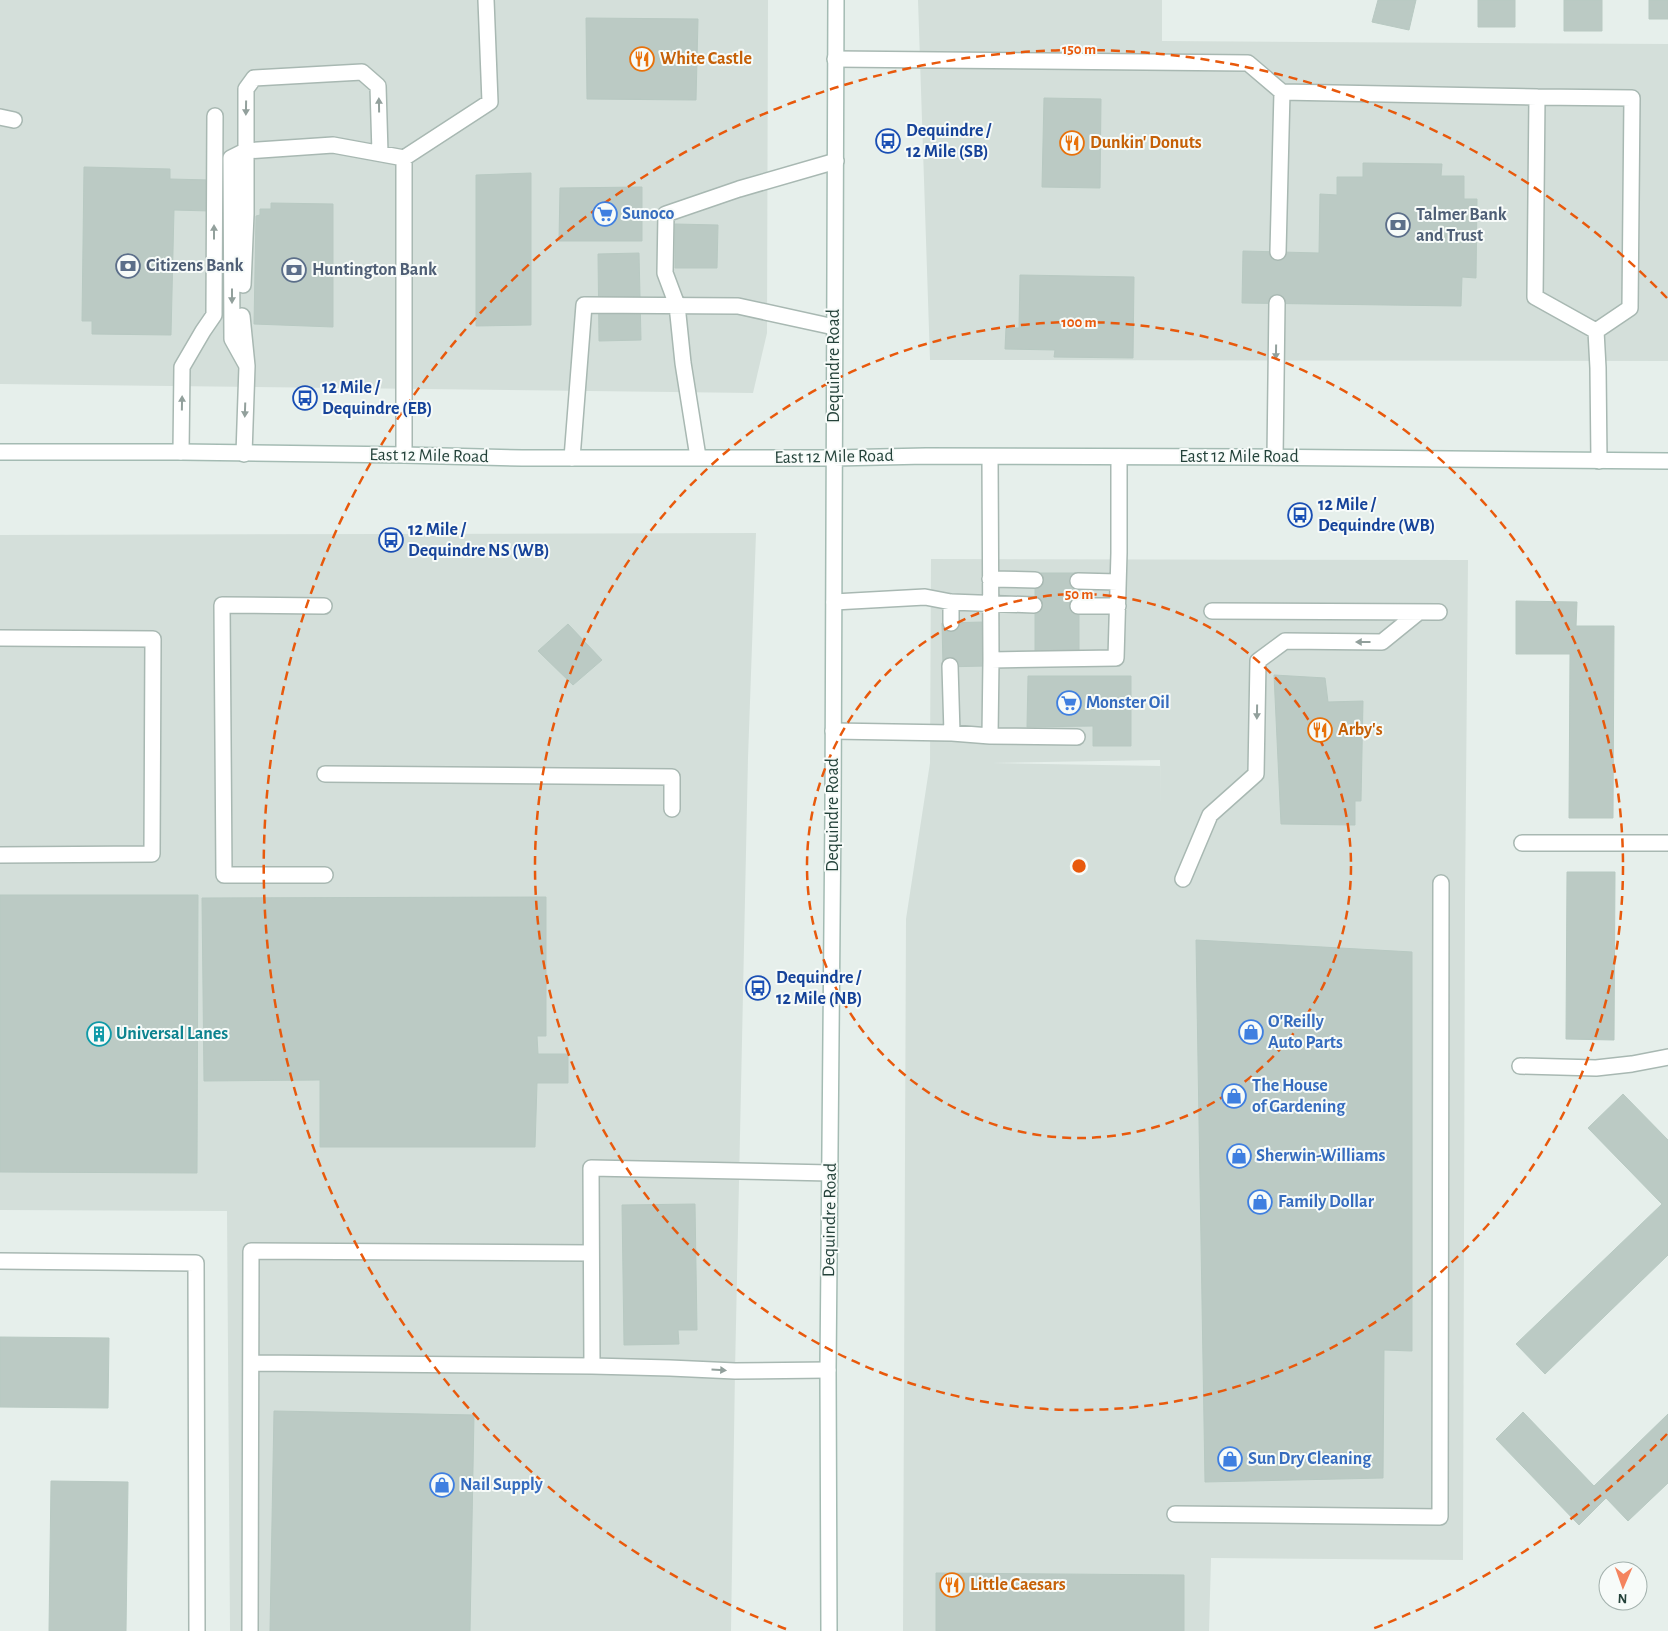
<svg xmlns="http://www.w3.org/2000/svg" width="1668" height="1631" font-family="'Alegreya Sans',sans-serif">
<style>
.built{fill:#d4dfda;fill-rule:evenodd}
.building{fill:#bbcac4;stroke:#b8c9c2}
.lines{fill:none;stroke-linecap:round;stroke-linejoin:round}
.lane-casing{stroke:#a8b8b2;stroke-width:18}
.secondary-casing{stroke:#a4bbb3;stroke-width:18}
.lane{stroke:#fff;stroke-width:15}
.secondary{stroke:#fff;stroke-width:15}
.oneway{fill:#92a09c}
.ring{fill:none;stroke:#e8590c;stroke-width:2.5;stroke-dasharray:9 6}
.labels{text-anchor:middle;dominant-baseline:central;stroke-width:4;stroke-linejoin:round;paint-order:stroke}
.food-label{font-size:18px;font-weight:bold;fill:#c56008;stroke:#f7fbf9;text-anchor:start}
.transit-label{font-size:18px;font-weight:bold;fill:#164399;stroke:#f7fbf9;text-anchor:start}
.shop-label{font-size:18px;font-weight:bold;fill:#366cbe;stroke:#f7fbf9;text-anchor:start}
.service-label{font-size:18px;font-weight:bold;fill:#4e5e75;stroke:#f7fbf9;text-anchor:start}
.street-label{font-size:18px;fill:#24423a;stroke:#f7fbf9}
.culture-label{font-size:18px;font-weight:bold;fill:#0d838f;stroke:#f7fbf9;text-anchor:start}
.centre{fill:#e8590c;stroke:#f7fbf9;stroke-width:2.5}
.ring-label{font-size:15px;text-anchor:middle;font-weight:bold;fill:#e8590c;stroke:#f7fbf9;stroke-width:4;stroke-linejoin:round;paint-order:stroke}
</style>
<rect width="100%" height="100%" fill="#e6efeb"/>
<path class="built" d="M0,0h768l-1,333 -14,60 -753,-9z
M918,0h244v41l506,3v317l-738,-1z
M756,533l-8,225 -13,613 -4,260h-501l-3,-420 -227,-1v-675z
M931,559l537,1 -3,344 -2,656 -252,-2 -2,73h-306l3,-712 24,-156zM1160,760l1,55 -1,-49 -168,-3z"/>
<path class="building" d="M1378,0h38l-7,30 -37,-8z
M1478,0h37v27h-37z
M1564,0h38v31h-38z
M1649,0h19v19h-19z
M586,18l112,1 -2,81 -109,-1z
M1044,98l57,1 -1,89 -58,-1z
M1363,163l79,1 -1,12h23v23h13l-1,79 -14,-1 -1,29 -219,-3 1,-52 76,2 1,-59 17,1v-18h26z
M84,167l86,2v10l40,1v31l-36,-1 -3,125 -79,-1v-13h-10z
M531,173v152l-55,1v-151z
M642,187v54h-83l1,-53z
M271,203l62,1v123l-79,-3 2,-108 4,-1v-6h11z
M675,224l43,1 -1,43h-42z
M639,253l2,87 -42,1 -1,-87z
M1020,275l114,2 -1,81 -79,-1 1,-7 -50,-1 1,-21h13z
M1327,521h19v10h-19z
M1035,573h44v81h-44z
M1516,601l61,1 -1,24h38l-1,192h-44l1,-164h-54z
M984,622l1,44 -42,1 -1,-44z
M568,624l34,36 -29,25 -35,-34z
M1274,675l51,3 3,24 35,-1 -2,100h-6v24l-74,-1z
M1028,676h103v70h-38v-20l-66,1z
M1567,872h48l-1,168 -48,-1z
M0,895h198l-1,278 -197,-1z
M546,897v139h-9l1,18h30v29h-31l-2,64h-215v-67l-116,1 -2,-183z
M1196,940l216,12v399l-28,-1 -1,128 -178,4z
M1623,1094l45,46v115l-123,119 -29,-30 146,-140 -74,-76z
M695,1204l2,126h-19l1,14 -55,1 -2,-140z
M0,1337l109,1 -1,70 -108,-1z
M274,1411l200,4 -4,216h-200z
M1523,1412l71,74 74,-72v69l-40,38 -22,-23 -27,27 -83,-86z
M51,1481l77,1 -2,149h-77z
M936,1573l248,2v56h-248z"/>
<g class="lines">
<g class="lane-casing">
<path id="lane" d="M835,59l413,4 34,29 -4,160
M1282,92l255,5 -2,200 61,34 2,37 1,93
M1537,97l95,1 -2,210 -34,23
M0,117l14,3
M404,158l86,-56 -4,-102
M243,285l3,-71v-125l8,-11 108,-6 16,14 2,67
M242,316l5,50 -3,88
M247,366l-15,-27 -1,-181 14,-7 88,-6 71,13v297
M181,452l1,-85 21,-36 11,-16 1,-199
M698,457l-15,-94 -6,-58 -12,-32 1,-59 73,-25 97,-28
M1275,457l2,-154
M572,458l12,-153 154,1 96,21
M990,579l45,1
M1078,581l40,1
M834,602l91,-5 26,5 83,3
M324,606l-102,-1 2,270h101
M1078,606h40
M1212,611l227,1
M951,623v-21
M0,638l153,1 -1,215 -152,1
M991,660l125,-2 3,-105v-96
M950,666l2,67
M833,731l119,2 38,3 1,-76 -1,-203
M990,736l87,1
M325,774l347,3v32
M1522,843h146
M1183,879l27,-64 46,-41 2,-113 27,-20 97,1 37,-30
M1520,1066l76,2 36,-4 36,-7
M0,1261l196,2 1,368
M251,1363l341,3 78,2 65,3 93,-1
M592,1366l-1,-198 239,5
M1175,1514l265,3 1,-634
M250,1631l1,-380 340,2"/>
</g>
<g class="secondary-casing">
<path id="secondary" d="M0,452h181l223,3 118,3h312l92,-2 320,1 422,4
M829,1631l-1,-261 5,-557 3,-813"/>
</g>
<use href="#lane" class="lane"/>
<use href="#secondary" class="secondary"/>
</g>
<defs><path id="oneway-solid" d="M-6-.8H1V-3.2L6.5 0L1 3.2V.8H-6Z" transform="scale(1.25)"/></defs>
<g class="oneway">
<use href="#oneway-solid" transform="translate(379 105) rotate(-91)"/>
<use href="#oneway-solid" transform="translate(246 108) rotate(91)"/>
<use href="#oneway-solid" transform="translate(214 232) rotate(-90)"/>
<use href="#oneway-solid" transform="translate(232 296) rotate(90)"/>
<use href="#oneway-solid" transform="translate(1276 352) rotate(91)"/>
<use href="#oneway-solid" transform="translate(182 403) rotate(-89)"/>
<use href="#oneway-solid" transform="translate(245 410) rotate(92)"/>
<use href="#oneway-solid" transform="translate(1363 642) rotate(-180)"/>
<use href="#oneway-solid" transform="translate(1257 712) rotate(91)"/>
<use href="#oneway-solid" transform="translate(719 1370) rotate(3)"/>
</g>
<g class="ring">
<circle cx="1079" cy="866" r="272"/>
<circle cx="1079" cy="866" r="544"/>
<path d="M1667 1434A817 817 0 0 1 1372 1629M786 1629A817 817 0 1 1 1667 298"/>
</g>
<defs>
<g id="restaurant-ring" transform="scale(1.25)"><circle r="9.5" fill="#f7fbf9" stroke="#e8710a" stroke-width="1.5"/><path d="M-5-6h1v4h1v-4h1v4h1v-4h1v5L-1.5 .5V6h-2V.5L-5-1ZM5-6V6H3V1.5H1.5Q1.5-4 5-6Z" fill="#e8710a"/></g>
<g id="bus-ring" transform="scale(1.25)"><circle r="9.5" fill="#f7fbf9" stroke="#1a4fb4" stroke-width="1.5"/><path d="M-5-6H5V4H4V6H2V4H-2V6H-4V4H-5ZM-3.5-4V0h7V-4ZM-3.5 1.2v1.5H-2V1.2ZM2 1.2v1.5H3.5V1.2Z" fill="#1a4fb4"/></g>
<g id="supermarket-ring" transform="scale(1.25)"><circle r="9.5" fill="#f7fbf9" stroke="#3f7fe0" stroke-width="1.5"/><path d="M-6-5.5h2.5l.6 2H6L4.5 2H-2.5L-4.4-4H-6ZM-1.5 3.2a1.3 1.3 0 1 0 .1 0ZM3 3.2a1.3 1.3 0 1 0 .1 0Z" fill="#3f7fe0"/></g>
<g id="bank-ring" transform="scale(1.25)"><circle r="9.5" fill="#f7fbf9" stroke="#5c6f8a" stroke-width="1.5"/><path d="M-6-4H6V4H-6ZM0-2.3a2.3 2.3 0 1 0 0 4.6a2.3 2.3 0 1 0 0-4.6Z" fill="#5c6f8a"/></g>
<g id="shop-ring" transform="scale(1.25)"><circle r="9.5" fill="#f7fbf9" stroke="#3f7fe0" stroke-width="1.5"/><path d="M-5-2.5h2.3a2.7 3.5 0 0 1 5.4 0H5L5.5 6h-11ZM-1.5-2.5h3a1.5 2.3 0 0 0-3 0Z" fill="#3f7fe0"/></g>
<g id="building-ring" transform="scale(1.25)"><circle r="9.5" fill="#f7fbf9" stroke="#0f9aa8" stroke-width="1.5"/><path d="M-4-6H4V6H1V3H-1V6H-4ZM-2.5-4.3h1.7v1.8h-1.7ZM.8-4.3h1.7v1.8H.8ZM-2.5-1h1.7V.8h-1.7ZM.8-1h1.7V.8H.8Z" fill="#0f9aa8"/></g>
</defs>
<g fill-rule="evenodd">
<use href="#restaurant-ring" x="642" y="59"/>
<use href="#bus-ring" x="888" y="141"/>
<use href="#restaurant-ring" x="1072" y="143"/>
<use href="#supermarket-ring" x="605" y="214"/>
<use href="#bank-ring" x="1398" y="225"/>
<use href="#bank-ring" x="128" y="266"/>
<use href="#bank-ring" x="294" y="270"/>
<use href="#bus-ring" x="305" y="398"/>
<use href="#bus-ring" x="1300" y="515"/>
<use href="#bus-ring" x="391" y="540"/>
<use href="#supermarket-ring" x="1069" y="703"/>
<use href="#restaurant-ring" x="1320" y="730"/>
<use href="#bus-ring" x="758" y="988"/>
<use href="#shop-ring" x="1251" y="1032"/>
<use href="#building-ring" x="99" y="1034"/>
<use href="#shop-ring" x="1234" y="1096"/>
<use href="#shop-ring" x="1239" y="1156"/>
<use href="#shop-ring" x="1260" y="1202"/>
<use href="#shop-ring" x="1230" y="1459"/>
<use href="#shop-ring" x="442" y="1485"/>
<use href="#restaurant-ring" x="952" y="1585"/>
</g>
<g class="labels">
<g class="food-label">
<text x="660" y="59">White Castle</text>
<text x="1090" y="143">Dunkin' Donuts</text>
<text x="1338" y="730">Arby's</text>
<text x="970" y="1585">Little Caesars</text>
</g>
<g class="transit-label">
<text x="906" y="131">Dequindre /<tspan x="906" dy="21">12 Mile (SB)</tspan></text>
<text x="322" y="388">12 Mile /<tspan x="322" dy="21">Dequindre (EB)</tspan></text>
<text x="1318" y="505">12 Mile /<tspan x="1318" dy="21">Dequindre (WB)</tspan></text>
<text x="408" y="530">12 Mile /<tspan x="408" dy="21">Dequindre NS (WB)</tspan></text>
<text x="776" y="978">Dequindre /<tspan x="776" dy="21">12 Mile (NB)</tspan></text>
</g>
<g class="shop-label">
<text x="622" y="214">Sunoco</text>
<text x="1086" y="703">Monster Oil</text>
<text x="1268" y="1022">O'Reilly<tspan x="1268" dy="21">Auto Parts</tspan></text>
<text x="1252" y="1086">The House<tspan x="1252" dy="21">of Gardening</tspan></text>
<text x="1256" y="1156">Sherwin-Williams</text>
<text x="1278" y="1202">Family Dollar</text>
<text x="1248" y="1459">Sun Dry Cleaning</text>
<text x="460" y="1485">Nail Supply</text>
</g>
<g class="service-label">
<text x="1416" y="215">Talmer Bank<tspan x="1416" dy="21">and Trust</tspan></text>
<text x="146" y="266">Citizens Bank</text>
<text x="312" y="270">Huntington Bank</text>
</g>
<g class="street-label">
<text transform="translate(834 366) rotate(-90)">Dequindre Road</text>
<text transform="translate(429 456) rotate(1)">East 12 Mile Road</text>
<text transform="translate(834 457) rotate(-1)">East 12 Mile Road</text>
<text x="1239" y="457">East 12 Mile Road</text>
<text transform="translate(833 815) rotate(-90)">Dequindre Road</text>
<text transform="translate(830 1220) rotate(-89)">Dequindre Road</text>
</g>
<g class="culture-label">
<text x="116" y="1034">Universal Lanes</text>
</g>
</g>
<circle cx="1079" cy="866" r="8" class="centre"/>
<g class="ring-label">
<text x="1079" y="54">150 m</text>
<text x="1079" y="327">100 m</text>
<text x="1079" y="599">50 m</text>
</g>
<g transform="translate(1623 1586) rotate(182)"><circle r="24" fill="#f7fbf9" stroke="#a3b1ad"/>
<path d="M0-4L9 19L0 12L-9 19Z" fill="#f4845f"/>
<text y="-8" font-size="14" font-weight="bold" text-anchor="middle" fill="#24423a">N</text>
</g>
</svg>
